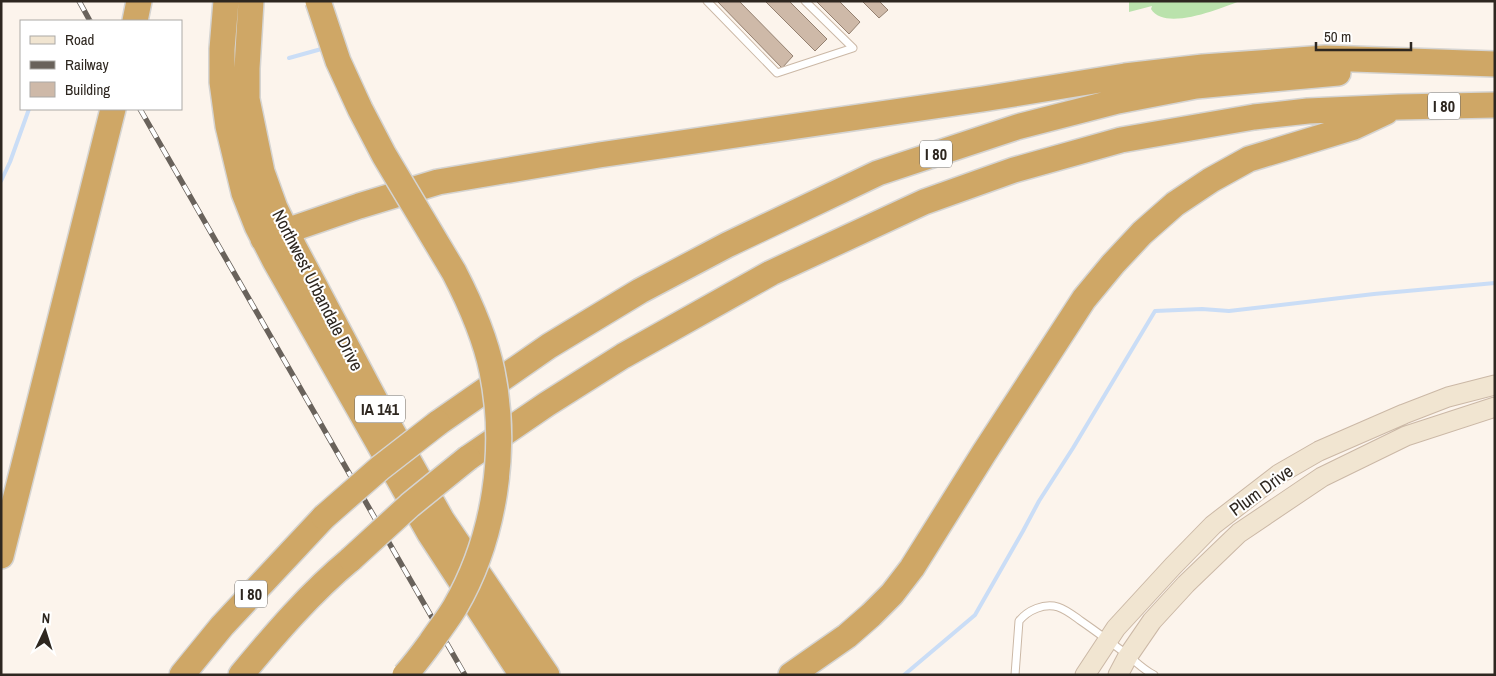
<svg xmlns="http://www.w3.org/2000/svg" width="1496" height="676" font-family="'Archivo Narrow',sans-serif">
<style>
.green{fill:#bae2ac}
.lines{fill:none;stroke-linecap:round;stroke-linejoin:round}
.stream{stroke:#caddf6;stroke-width:4}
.building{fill:#ceb9a8;stroke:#948171}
.lane-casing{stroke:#cbb8a6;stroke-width:9}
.secondary-casing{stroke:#cbb8a6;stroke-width:21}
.highway-casing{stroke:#d5d4d2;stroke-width:28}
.lane{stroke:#fff;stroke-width:7}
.secondary{stroke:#f1e5d1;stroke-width:19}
.highway{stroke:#cfa766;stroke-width:25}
.rail-casing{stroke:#69625b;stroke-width:5.5}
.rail{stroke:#fff;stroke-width:4;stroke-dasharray:11;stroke-linecap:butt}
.highway-bridge-casing{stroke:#d5d4d2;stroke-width:28;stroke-linecap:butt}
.highway-bridge{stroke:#cfa766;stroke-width:25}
.labels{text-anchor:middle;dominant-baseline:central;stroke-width:4;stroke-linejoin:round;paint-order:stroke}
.shield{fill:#fff;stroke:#6d6863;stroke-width:1}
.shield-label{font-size:16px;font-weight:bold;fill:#2e2720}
.street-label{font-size:18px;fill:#2e2720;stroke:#fff}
</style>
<rect width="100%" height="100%" fill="#fcf4ec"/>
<path class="green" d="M1129,1h111c-19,7 -75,31 -89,8l1,-3 -23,6z"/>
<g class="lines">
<path class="stream" d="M289,58l36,-10
M1,181l9,-19 19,-53
M904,675l71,-60 48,-84 16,-30 34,-53 82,-137 47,-2 27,2 145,-17 121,-11"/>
</g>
<path class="building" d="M717,1h22l54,55 -11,12z
M765,1h24l38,38 -12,12z
M816,1h23l21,21 -11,12z
M862,1h17l9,9 -9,8z"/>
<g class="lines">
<g class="lane-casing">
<path id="lane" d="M707,1l70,72 76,-25 -48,-47
M1015,675l4,-54c9,-11 25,-18 39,-14 9,3 16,9 23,14 16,11 32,23 48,35 8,7 15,14 25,19"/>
</g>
<g class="secondary-casing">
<path id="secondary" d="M1085,675l31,-47 57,-62 40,-41 66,-51 40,-23 85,-37 44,-17 47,-12
M1118,675l10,-19 24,-35 34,-37 53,-51 83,-56 84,-41 89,-29"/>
</g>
<g class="highway-casing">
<path id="highway" d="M226,1l-4,48v33l6,44 16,67 13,33 18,35 155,273 92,141
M251,1l-4,67v31l15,73 13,36 19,39 89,168 59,105 105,155
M135,21l4,-20
M263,239l96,-33 79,-24 161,-27 384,-56 142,-23 78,-9 122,-9 170,6
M438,423l111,-77 91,-55 87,-46 151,-72 139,-46 101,-26 78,-15 142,-13
M468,458l79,-54 76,-48 148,-83 153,-71 90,-32 107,-30 133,-23 54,-6 91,-4 96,-2
M1,556l112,-447
M182,675l40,-49 102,-109
M241,675c34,-41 69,-82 110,-116
M791,675l56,-39 24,-21 21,-21 20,-26 72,-115 100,-154 29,-35 29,-31 33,-29 36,-24 38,-21 105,-32 32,-15"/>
</g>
<use href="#lane" class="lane"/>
<use href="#secondary" class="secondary"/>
<use href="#highway" class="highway"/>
<g class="rail-casing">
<path id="rail" d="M79,1l11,20
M140,109l325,566"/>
</g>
<use href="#rail" class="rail"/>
<g class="highway-bridge-casing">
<path id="highway-bridge" d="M318,1l20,60 22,48 24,46 70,117c16,31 31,65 38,99 16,79 3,167 -37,236 -7,12 -16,23 -24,35 -8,11 -17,23 -26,33
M324,517l56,-49 58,-45
M351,559l59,-54 58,-47"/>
</g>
<use href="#highway-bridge" class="highway-bridge"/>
</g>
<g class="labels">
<g class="shield">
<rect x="1428" y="92.5" width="32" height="27" rx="4"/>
<rect x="920" y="140.5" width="32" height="27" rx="4"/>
<rect x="355" y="395.5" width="50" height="27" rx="4"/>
<rect x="235" y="580.5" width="32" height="27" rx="4"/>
</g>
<g class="shield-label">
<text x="1444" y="106">I 80</text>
<text x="936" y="154">I 80</text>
<text x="380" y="409">IA 141</text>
<text x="251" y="594">I 80</text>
</g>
<g class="street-label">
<text transform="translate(318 290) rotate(63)">Northwest Urbandale Drive</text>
<text transform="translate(1261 490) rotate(-36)">Plum Drive</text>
</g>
</g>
<rect width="1496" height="676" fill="none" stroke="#2e2720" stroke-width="5"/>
<rect x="20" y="20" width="162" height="90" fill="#ffffff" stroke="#aba9a6"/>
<rect x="30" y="36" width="25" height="8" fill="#f1e5d1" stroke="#aba9a6"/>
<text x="65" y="45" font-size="15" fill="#2e2720">Road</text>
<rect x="30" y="61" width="25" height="8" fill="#69625b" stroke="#aba9a6"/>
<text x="65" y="70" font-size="15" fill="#2e2720">Railway</text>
<rect x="30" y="82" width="25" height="15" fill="#ceb9a8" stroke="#aba9a6"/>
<text x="65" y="95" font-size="15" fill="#2e2720">Building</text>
<g transform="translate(45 631) rotate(4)" stroke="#ffffff" stroke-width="4" paint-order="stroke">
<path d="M0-4L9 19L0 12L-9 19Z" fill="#2e2720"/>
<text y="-8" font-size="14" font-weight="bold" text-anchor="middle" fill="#2e2720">N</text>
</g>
<path d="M1316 42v8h95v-8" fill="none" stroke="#2e2720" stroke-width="2.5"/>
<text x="1324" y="42" font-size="15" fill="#2e2720" stroke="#ffffff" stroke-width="4" paint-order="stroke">50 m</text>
</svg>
